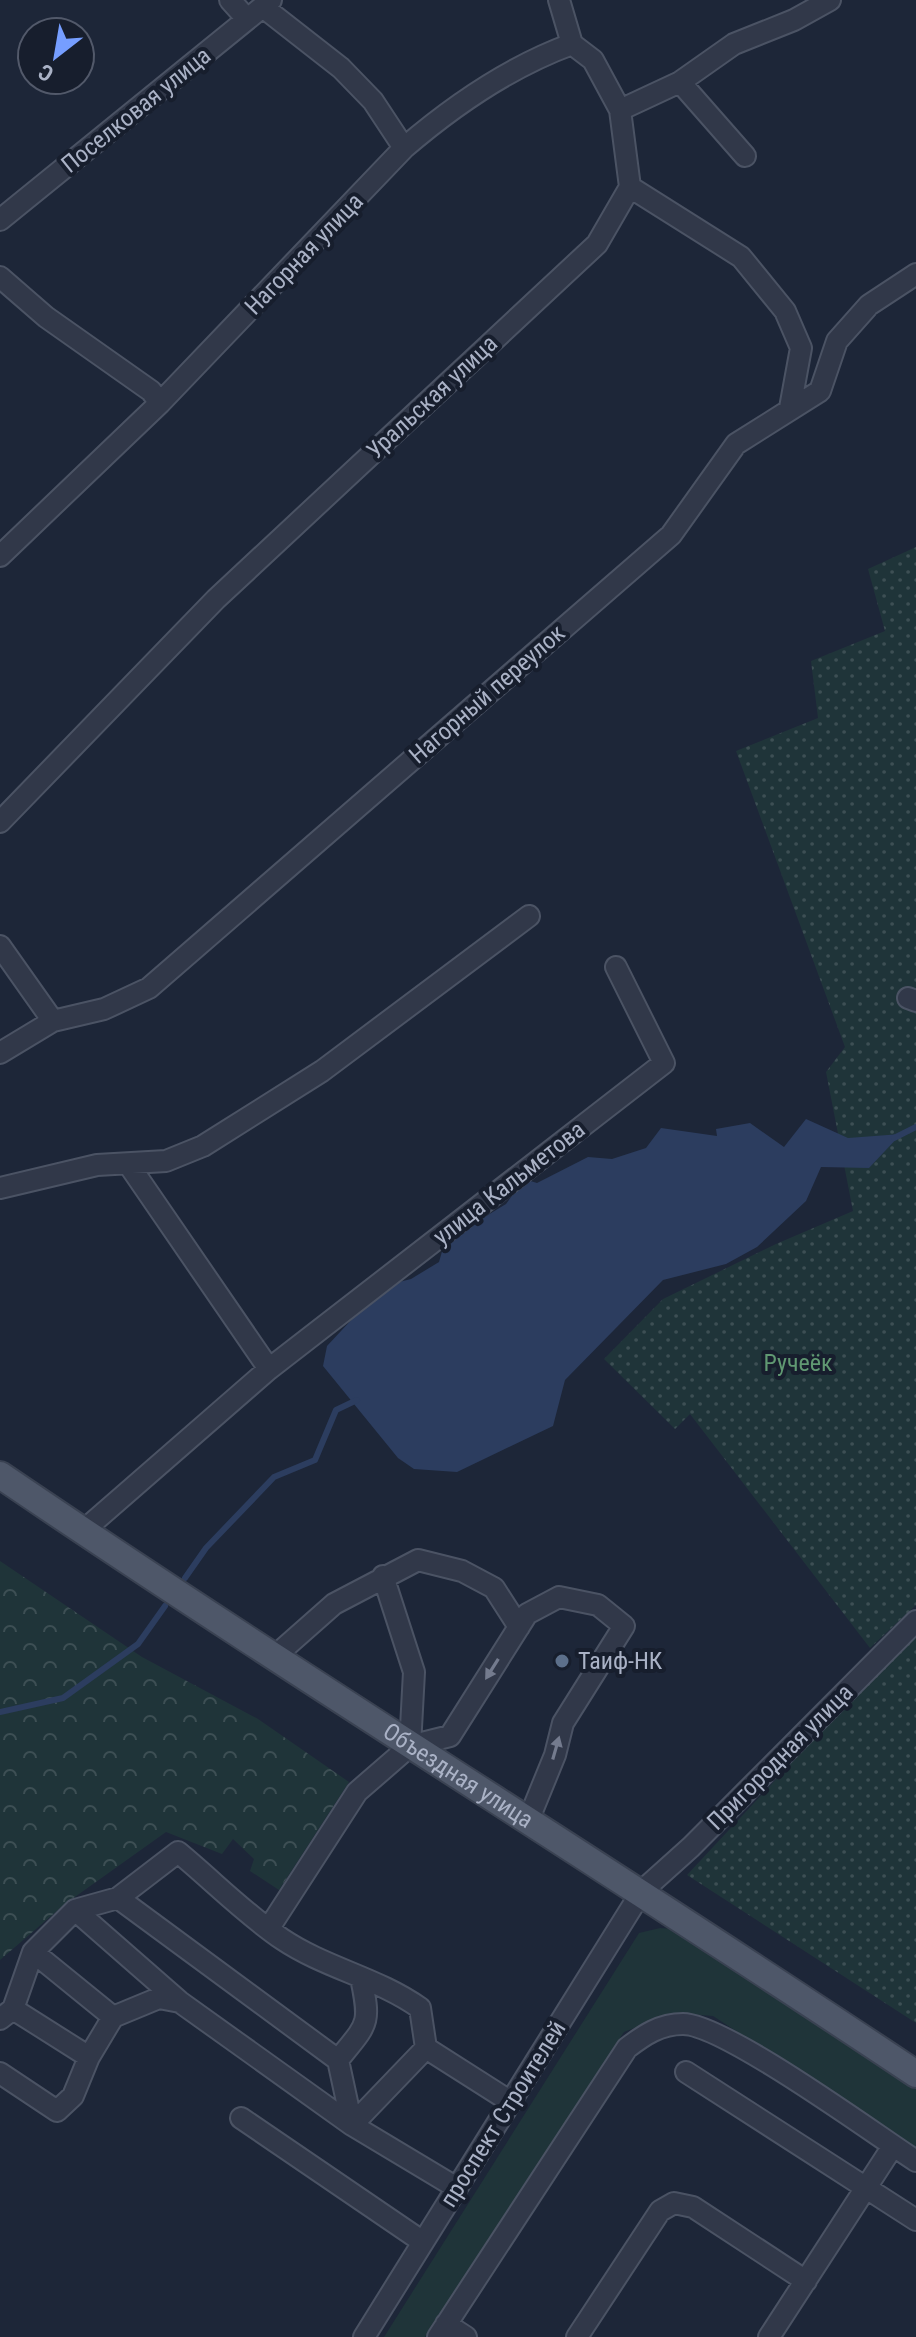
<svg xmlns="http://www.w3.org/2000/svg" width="916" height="2337" font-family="'Roboto Condensed',sans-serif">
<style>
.grass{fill:#1f3439}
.forest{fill:url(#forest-crowns)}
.park{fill:url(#park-dots)}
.water{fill:#2c3d5f}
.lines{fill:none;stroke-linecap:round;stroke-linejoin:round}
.stream{stroke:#2c3d5f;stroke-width:6}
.minor-casing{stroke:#4b5364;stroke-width:24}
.major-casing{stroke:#3a4252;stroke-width:30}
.minor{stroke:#313849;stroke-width:20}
.major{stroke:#4e5769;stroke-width:26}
.oneway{fill:#747b8e}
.service-dot{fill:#5c6f8a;stroke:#171e2d;stroke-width:3}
.labels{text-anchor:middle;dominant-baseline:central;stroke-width:8;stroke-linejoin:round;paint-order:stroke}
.street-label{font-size:24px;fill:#aab2c6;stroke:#171e2d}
.park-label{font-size:24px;fill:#609872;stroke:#171e2d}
.poi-label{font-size:24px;fill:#aab2c6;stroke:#171e2d;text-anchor:start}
</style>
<defs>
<pattern id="forest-crowns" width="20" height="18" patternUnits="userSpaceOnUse" patternTransform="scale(2)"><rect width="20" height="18" fill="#1f3439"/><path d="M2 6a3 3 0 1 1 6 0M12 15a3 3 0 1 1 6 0" fill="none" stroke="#3d4f54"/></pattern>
<pattern id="park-dots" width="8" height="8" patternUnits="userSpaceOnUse" patternTransform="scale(2)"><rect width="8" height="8" fill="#1f3439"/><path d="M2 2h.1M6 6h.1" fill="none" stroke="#3d4f54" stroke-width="1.8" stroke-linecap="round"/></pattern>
</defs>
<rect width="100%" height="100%" fill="#1d2638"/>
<path class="grass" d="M660,1928l15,1 241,159v61l-203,-133 -40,-3 -49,19 -199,305h-41l255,-404z"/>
<path class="forest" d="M0,1561l142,96 116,62 91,63 -70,108 -29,-19 4,-12 -21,-20 -11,15 -56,-22 -101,72 -65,56z"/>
<path class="park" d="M916,547v1058l-46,43 -180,-234 -15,15 -71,-70 59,-60 113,-55 77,-33 -27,-139 19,-25 -109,-296 82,-33 -7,-57 74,-30 -17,-62z
M916,1629v394l-229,-148z"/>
<path class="water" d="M806,1119l42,19 53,-4 -32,34 -48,-1 -15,34 -49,46 -31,17 -63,16 -98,100 -12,46 -96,46 -43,-3 -16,-11 -75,-92 4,-20 56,-60 28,-7 28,-17 6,-21 61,-37 18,-25 13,4 51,-26 24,2 34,-11 15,-20 56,8 -1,-7 34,-6 34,24z"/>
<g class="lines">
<path class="stream" d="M894,1138l22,-11
M185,1578l21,-30 68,-71 41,-17 21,-50 21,-10
M0,1712l63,-14 75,-54 27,-38"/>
<g class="minor-casing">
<path id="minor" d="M230,0l17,19
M559,0l13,44
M263,7l78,61 32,33 31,47
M680,82l65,74
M630,187l111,70 44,54 16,37 -11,60
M0,220l271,-220
M0,277l46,40 105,74 9,12
M0,556l160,-153 244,-255c50,-43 105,-81 168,-104l21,16 27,50
M0,822l216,-223 381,-355 33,-57 -10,-77 60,-28 54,-38 60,-24 36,-20
M0,946l53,75
M908,998l8,3
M0,1053l53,-32 51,-12 45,-21 522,-453 65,-91 84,-53 17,-50 32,-36 47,-31
M129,1165l140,204
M0,1188l97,-23 69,-4 37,-15 119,-75 207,-155
M83,1531l186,-162 395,-306 -48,-96
M383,1576l31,96 -4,74
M274,1657l60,-53 84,-44 44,11 32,17 25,39
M118,1898l60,-46c34,28 67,62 104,87 43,29 96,39 138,69l6,40
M75,1910l43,-12 220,162 14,65 74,-77 85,54
M269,1928l88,-136 53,-46 40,-10 77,-122 32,-17 39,8 26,21 -61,97 -8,32 -27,66
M33,1952l42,-42 104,91
M13,2009l20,-57 80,65
M0,2019l13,-10 76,48
M338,2060c30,-37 33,-35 23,-82
M686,2072l230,148
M0,2073l57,38 16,-15 16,-39 24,-40 46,-19 21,4 172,123 105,63
M241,2118l182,124
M446,2324l20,13
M364,2337l278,-446 49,-44 225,-226
M438,2337l189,-289c17,-13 33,-24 56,-24 41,0 190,109 233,137
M577,2337l83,-126 14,-8 19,4 113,74
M769,2337l124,-191"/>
</g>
<g class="major-casing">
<g id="major">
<path id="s1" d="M0,1475c302,205 613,396 916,599"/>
</g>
</g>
<use href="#minor" class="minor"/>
<use href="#major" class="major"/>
</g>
<defs><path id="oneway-solid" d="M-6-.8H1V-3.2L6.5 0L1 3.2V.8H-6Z" transform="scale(2)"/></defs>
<g class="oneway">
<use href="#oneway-solid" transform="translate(492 1669) rotate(122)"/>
<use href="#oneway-solid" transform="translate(556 1748) rotate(-74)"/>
</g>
<circle class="service-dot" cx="562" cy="1661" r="8"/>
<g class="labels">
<g class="street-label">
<text transform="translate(136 110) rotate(-39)">Поселковая улица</text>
<text transform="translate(304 254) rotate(-46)">Нагорная улица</text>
<text transform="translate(432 397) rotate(-43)">Уральская улица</text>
<text transform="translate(487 694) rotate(-41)">Нагорный переулок</text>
<text transform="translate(509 1183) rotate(-38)">улица Кальметова</text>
<text transform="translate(780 1757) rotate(-45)">Пригородная улица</text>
<text stroke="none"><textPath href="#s1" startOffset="548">Объездная улица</textPath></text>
<text transform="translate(503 2114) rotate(-58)">проспект Строителей</text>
</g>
<g class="park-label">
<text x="798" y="1363">Ручеёк</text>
</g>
<g class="poi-label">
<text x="578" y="1661">Таиф-НК</text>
</g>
</g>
<g transform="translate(56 56) rotate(211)"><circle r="38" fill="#171e2d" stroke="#52596a" stroke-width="2"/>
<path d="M0-6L14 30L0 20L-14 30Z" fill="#769eff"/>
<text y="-12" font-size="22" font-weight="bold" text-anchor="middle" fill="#aab2c6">С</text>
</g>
</svg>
